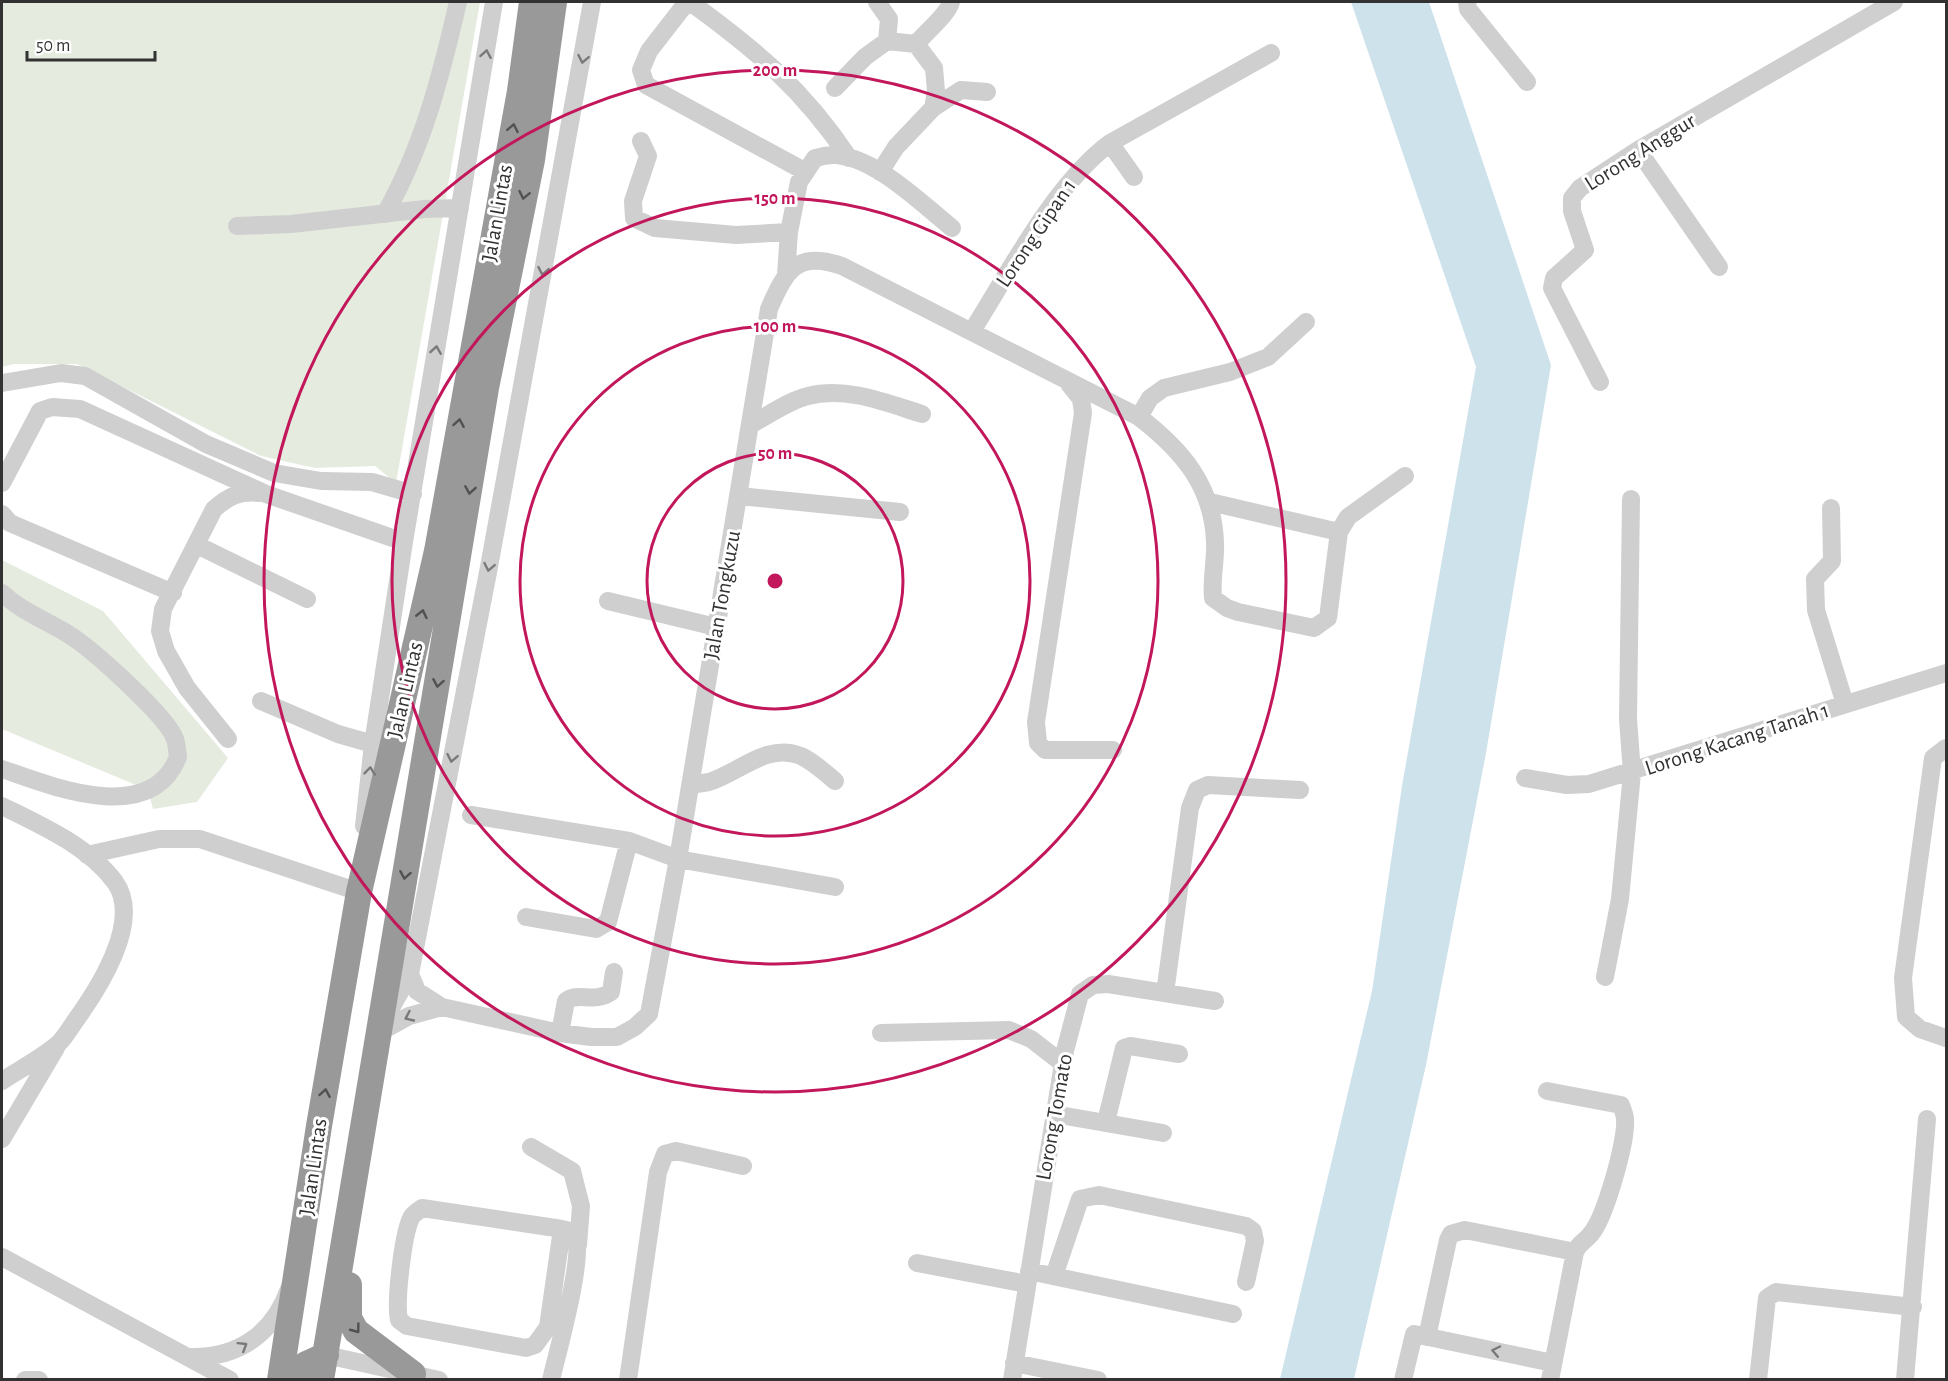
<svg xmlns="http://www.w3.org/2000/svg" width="1948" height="1381" font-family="'Alegreya Sans',sans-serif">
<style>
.green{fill:#e5ebde}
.water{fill:#cee2ec}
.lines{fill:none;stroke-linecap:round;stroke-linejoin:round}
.minor{stroke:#cfcfcf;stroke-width:18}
.highway{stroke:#999;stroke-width:26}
.oneway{stroke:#797979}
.oneway2{stroke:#515151}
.ring{fill:none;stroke:#c2185b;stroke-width:3}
.labels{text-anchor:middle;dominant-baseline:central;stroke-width:6;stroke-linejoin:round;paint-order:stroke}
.street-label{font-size:22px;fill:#323232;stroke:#fff}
.centre{fill:#c2185b;stroke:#fff;stroke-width:3}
.ring-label{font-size:18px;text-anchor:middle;font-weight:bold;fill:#c2185b;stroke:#fff;stroke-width:6;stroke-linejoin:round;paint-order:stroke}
</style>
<rect width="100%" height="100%" fill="#fff"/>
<path class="green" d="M2,2h478l-84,481 -21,-17 -60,2 -54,-12 -184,-92h-63l-12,3z
M2,560l101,51 125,147 -31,44 -44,7 -5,-19 -146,-61z"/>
<path class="water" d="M1351,2h78l122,363 -65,388 -60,312 -72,314h-74l92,-388 30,-205 74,-419z"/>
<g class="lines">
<path class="minor" d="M687,2l-38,49 -8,19 5,15 160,87
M690,2c66,48 113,87 159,156
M877,2l12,17 -2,22
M1467,2l1,7 59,73
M916,44c9,-11 33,-31 35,-42
M835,88l30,-31 22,-16 29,3 18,24 2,23 -3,17 -37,39 -16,25
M933,108l28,-18 26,2
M641,141l7,15 -15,45 1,17 21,10 81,7 53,-3
M1110,143l24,34
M1638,150l81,117
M385,214c38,-67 56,-138 73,-212
M237,226l54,-2 134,-15 35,-1
M786,275l3,-43 10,-50 16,-24c5,-1 12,-3 18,-3 40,0 89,49 119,73
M972,331c38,-60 82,-146 138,-188l161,-90
M1600,382l-48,-94 2,-10 31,-28 -13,-39v-13l8,-10 58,-38 256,-148
M2,383l59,-10 24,3 121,68 68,29 47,8 51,1 41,12
M1069,384l12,15 2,14 -47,309 2,21 7,7h68
M1139,417l11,-19 14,-10 66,-16 38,-15 38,-35
M750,425c19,-10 38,-24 58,-29 38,-10 79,7 114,18
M2,483l38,-72 12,-4 28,2 186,85 138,48
M739,496l161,16
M1210,502l129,30
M1831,508l1,53 -17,18 1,31 29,94
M2,514l8,9 163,70
M197,545l110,54
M2,593c19,18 43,27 66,41 23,14 99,82 107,105 2,6 2,13 3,18 -27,70 -127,29 -176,12
M608,601l108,26
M261,701l77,33 35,10
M228,739l-41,-51 -21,-37 -6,-20 3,-22 51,-100c15,-13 25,-18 45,-16
M1946,748l-13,10 -30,220 3,39 14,12 26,9
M1525,778l42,7 22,-1 357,-111
M690,785c6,-1 13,-2 19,-3 30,-9 58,-40 92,-26 13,6 23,16 34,25
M2,806c39,19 86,40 113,76 27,38 -15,104 -37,135 -6,8 -12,19 -19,26 -17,15 -39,26 -57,38
M471,815l158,26 49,18 157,28
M364,826l9,-82 31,-202 90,-540
M87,855l72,-16h41l159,53 1,-11
M526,917l70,12 12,-7 21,-81
M410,974l7,17 25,16 118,26 31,4h26l18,-10 14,-13 29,-155 91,-550c17,-39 28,-59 73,-43l297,151c43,33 74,69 76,125 1,19 -4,37 -2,56l14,10 11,4 76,16 14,-10 11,-86 9,-15 57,-41
M1605,977l15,-78 12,-126 -4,-54 3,-220
M1165,993l25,-185 7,-18 11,-5 92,5
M386,1017l24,-43 79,-407 103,-565
M378,1033l31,-17 33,-9
M560,1033l6,-32c12,-10 28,3 45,-9l3,-20
M881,1033l128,-3 22,9 31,24
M1547,1091l74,14c1,4 4,9 4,14 2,21 -20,100 -35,116 -6,7 -11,8 -15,17l-25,128
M1054,1114l109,19
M1106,1122l18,-74 6,-2 49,8
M2,1139l54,-91
M531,1147l41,24 9,35 -3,39
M2,1257l228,123
M917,1263l110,21
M1029,1271l204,43
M1054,1276l26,-77 19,-4 147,31 7,5 2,10 -9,41
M1427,1337l21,-97 3,-6 14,-4 110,22
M326,1355l113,25
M191,1357c47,1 82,-23 98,-68
M1014,1363l84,17
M25,1380h14
M551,1380c6,-26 34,-125 24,-144 -4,-7 -19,-8 -26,-9l-127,-19c-4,3 -9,6 -11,10 -8,17 -16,83 -12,102l8,6 119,22 9,-3 13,-18 14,-98
M628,1380l30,-208 7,-18 11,-3 67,15
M1012,1380l53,-329 15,-57 13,-9 15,-1 107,17
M1403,1380l11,-46 139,29
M1758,1380l9,-82 9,-6 137,15
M1905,1380l22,-261"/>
<path class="highway" d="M349,1285v33l7,13 57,43
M280,1380l39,-254 40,-234 78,-341 83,-460 12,-89
M295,1380l11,-16 20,-9
M321,1380l165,-992 46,-228 22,-158"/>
</g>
<defs><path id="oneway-chevron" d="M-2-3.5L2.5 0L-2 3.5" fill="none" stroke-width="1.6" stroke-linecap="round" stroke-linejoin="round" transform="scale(1.5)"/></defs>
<g class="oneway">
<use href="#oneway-chevron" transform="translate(486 54) rotate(-80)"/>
<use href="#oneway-chevron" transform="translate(583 59) rotate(101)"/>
<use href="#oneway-chevron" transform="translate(543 271) rotate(101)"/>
<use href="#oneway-chevron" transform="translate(436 350) rotate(-81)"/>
<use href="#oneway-chevron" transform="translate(489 567) rotate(101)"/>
<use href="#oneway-chevron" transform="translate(452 758) rotate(101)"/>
<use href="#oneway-chevron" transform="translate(370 771) rotate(-84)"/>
<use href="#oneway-chevron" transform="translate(409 1017) rotate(155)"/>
<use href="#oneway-chevron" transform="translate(243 1346) rotate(-32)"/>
<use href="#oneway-chevron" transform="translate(1496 1351) rotate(-168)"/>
</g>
<g class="oneway2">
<use href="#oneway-chevron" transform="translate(513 128) rotate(-79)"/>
<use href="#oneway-chevron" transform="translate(524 195) rotate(102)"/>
<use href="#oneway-chevron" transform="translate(459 423) rotate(-80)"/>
<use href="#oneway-chevron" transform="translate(470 490) rotate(99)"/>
<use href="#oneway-chevron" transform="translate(422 614) rotate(-77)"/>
<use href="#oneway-chevron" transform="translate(438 683) rotate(100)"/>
<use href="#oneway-chevron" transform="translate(405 875) rotate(100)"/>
<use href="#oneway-chevron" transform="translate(325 1093) rotate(-80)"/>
<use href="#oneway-chevron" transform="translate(356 1329) rotate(53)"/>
</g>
<g class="ring">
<circle cx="775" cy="581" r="128"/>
<circle cx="775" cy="581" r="255"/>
<circle cx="775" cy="581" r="383"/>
<circle cx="775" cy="581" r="511"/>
</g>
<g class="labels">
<g class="street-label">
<text transform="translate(1640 152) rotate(-32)">Lorong Anggur</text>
<text transform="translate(497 213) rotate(-80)">Jalan Lintas</text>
<text transform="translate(1036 233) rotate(-56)">Lorong Gipan 1</text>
<text transform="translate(722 595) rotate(-80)">Jalan Tongkuzu</text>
<text transform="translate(405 690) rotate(-77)">Jalan Lintas</text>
<text transform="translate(1737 739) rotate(-18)">Lorong Kacang Tanah 1</text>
<text transform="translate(1054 1117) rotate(-80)">Lorong Tomato</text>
<text transform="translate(313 1167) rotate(-82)">Jalan Lintas</text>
</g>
</g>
<circle cx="775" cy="581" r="9" class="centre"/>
<g class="ring-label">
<text x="775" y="76">200 m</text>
<text x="775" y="204">150 m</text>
<text x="775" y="332">100 m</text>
<text x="775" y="459">50 m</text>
</g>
<rect width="1948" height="1381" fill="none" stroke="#323232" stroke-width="6"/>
<path d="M27 51v9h128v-9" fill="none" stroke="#323232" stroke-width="3"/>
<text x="36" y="51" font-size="18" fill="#323232" stroke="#ffffff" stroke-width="4.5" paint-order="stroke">50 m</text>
</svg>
